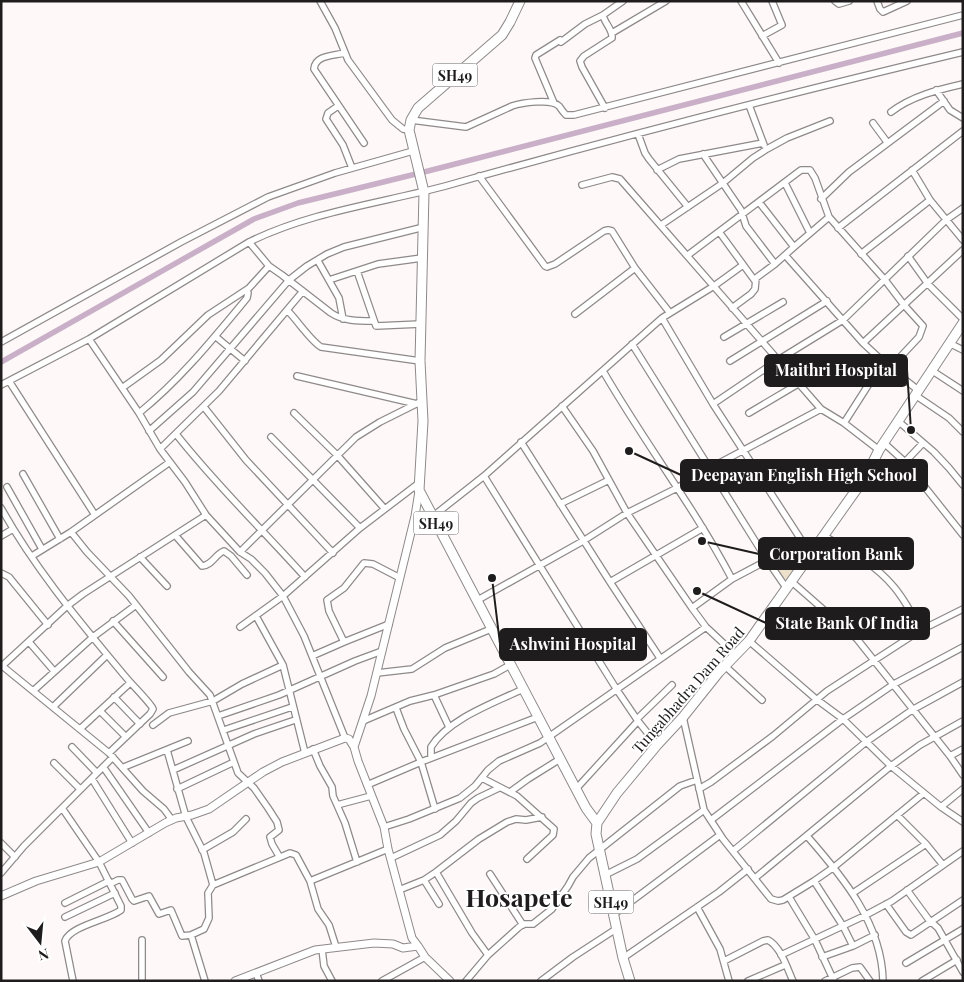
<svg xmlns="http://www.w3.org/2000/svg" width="964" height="982" font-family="'Playfair Display',serif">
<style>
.park{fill:#ede0cb}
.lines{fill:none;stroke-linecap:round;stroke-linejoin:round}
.canal{stroke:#c9afc7;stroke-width:5.5}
.minor-casing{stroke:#8f8a8a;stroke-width:8}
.tertiary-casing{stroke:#8f8a8a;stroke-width:9}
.primary-casing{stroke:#8f8a8a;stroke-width:11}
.minor{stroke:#fff;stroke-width:5.5}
.tertiary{stroke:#fff;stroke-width:7}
.primary{stroke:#fff;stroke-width:9}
.labels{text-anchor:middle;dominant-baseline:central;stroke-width:4;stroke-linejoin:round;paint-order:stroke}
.shield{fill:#fff;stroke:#626060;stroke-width:1}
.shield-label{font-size:14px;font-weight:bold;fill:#1e1c1c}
.street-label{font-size:15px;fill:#1e1c1c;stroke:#fff}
.town-label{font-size:25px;font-weight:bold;fill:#1e1c1c;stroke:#fff}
.leader{fill:none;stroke:#1e1c1c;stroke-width:2}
.callout-dot{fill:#1e1c1c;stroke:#fff;stroke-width:2}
.callout{fill:#1e1c1c;stroke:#1e1c1c;stroke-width:2}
.callout-label{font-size:16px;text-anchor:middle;font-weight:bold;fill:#fff}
</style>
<rect width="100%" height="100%" fill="#fef9f8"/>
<path class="park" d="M800,545l5,7 -18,29 -17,-20z"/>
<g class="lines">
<path class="canal" d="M1,362l253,-143 44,-16 130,-32 535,-138"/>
<g class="minor-casing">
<path id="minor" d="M320,1l15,27 13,32 44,60 11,9 6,1
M741,1l38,62
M835,1l4,3 10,-3
M877,1l3,8 3,3 24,-11
M612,33l54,-32
M762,36l20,-11 -10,-24
M561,42l24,-18 18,-9
M344,53c-11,3 -29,2 -30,16l50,74
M936,90l14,20 13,8
M554,103l-19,-45 1,-3 24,-15
M749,105l15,40
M338,106l-10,7 -2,6 17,26 9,23
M605,108l-23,-41 -2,-6 4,-5 28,-18c1,-9 -8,-15 -9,-23l20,-14
M891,112c21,-16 46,-22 72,-28
M411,120l55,7 46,-21c9,-3 39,-8 47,0 2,3 4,6 7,9h8l389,-100
M873,123l14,19
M638,134l7,19 4,6 39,48
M703,154l38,56 5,16 29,38 19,-17 35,-30
M657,170l22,-11 84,-16
M912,170l18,30 33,40
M479,176l66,90 2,1 8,-3 49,-33 4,-1 4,1 23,37 35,45
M785,183l25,50
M582,185l30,-8 8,2 201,230 23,14 35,27
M821,199l28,-27 95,-71
M759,202l35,45
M661,225l62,-42 30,-25 14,-9 20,-11 43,-17
M838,228l125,-97
M720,233l35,48
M249,242l20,24 13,9 49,38c12,8 27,8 42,8
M861,254l69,-54
M688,255l113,-85h9l5,8 14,39 56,63 19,25 19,21 -4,11 -29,31
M785,255l78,88 27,25 28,22
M908,256l20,28 35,35
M318,261l21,37 4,21
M357,271l19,55 45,-2
M329,280l49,-16 44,-6
M732,308l19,-14 4,-5 1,-11 19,-14
M287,310c11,11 23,30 34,37l99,14
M575,314l60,-46
M662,318l51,86 98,151
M215,336l30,25
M724,337l59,-35
M89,339l50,74 21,36 25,33 21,33 34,37 11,7 14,14 18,23 21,40 41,102
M1,342l180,-100 87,-45 67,-24 78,-22
M863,343l100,-93
M949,343l14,7
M632,344l135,216 20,29
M730,361l97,-60
M931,370l32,21
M603,371c41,71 91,136 129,208l-40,29
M297,376l120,28
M9,381l86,134
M1,385l88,-46 160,-97c63,-31 134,-39 200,-57 170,-48 342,-92 514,-133
M122,388l39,-28 47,-45 41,-27 20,-22
M915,395l34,23 14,14
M713,404l65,-44 65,-40 103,-100 17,-12
M562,406l31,45 34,62 65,95 14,19 30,28
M204,407l42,53 87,93
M139,413c41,-33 74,-74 108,-115l1,-5 -1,-3
M294,413l43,42 47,53
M749,413l49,-29
M898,421l36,31 15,16 14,17
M844,423l39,-61
M149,431l44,-39 96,-112 18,-14 20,-12 17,-7 80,-20
M176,434c40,51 86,95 129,143
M271,437l89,91
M521,442l89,140 50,76
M884,443l21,19 58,73
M160,449l59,-58 84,-100
M905,462l18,-19
M23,474l37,65
M484,476l133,214 21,31 19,24
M7,487l35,62
M560,504l49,-24
M1,508c34,61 79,114 123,167 9,11 20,21 28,32l1,2 -3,5 -41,39
M432,517l52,-41 178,-158 52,-32 29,-21
M71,532l16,20 42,44 60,76 21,23 28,78 16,15 14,20 9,14 2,8 -9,7 2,7 7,12
M175,535l27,31c11,-1 13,-12 22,-15l7,5 16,19
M1,536l12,-7
M824,536c25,14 52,29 70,51 11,13 19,29 27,43
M240,552l116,-115 24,-15 42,-21
M32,556l39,-24 99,-70
M140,557l27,29
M1,573l8,4 39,48
M732,579l70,-37
M610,582l93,-54
M792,582l65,57 93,117
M476,601l107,-60 44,-28 50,-25 33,-20 111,-59
M256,616l27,49 22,88
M113,621l50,56
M240,627l43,-31 77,-68 59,-45
M749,641l67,58 27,20 48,47 50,41 22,15
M29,642l25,29
M344,642l-15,-31 -2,-11 17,-12 20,-25 9,1 27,14
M312,656l32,-14 45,-18
M1,665l108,88 34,38 21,18 8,11
M2,666l65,-60 16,-12 123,-79
M725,666l37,34
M377,673l35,-4 33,-21 46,-19
M33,691l60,-54 43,-32
M434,695l15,32
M114,697l26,27
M53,707l54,-52
M396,708l8,21 17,33 14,47
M100,711l26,26
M218,716l61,-21 76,-34 27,-10
M683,717l21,93 19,29 48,60 7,2 5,-1 31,-19 20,-14 90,-74
M637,719l35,-34
M363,721l47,-20 24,-6 60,-21 16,-9
M153,725l16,-12 44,-12 29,-17 41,-19
M80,729l50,-46
M224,730l68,-23
M72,747l25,26
M313,749l7,17 12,21 1,9 12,27 12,39
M963,749l-13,7 13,19
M167,750l19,67 18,36 9,32
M431,758v-11c17,-28 63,-44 92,-58
M54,763l26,26
M124,767l64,-26
M104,768l45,65
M173,770l81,-36 41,-14
M482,778l35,18 37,33 -1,6 -26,24
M92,779l40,64
M367,785l54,-23 117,-45
M177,789l57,-27
M576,789l62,-68
M699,789l12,-7 62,-46 54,-45 94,-61 42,-21
M510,792l18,-13 32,-20
M337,805l34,-9
M941,807l22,-18
M62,808l37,54 22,44v4c-13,10 -51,16 -56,31l8,40
M897,815l29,29 17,21
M711,820l132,-101 51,-35 69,-37
M384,827l25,-8 51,-21 15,-12 13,-16 11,-9 41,-18 166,-116
M807,836c36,41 75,88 76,145
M1,843l14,14
M202,850l31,-18 13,-13
M733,851l133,-109 46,-32 51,-28
M391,858l49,-23 16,-14 15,-18 7,-5 21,-10
M436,872l36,61 16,22
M1,873l23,-27 89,-89
M490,874l33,51
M605,875l32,-16 67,-49
M755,878l136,-112 29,-21 43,-24
M424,880l15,24
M310,881l78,-32
M814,881l29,45 10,20
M110,884l8,-4h4l10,19 2,2 15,-5 10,18 12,-4 11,26 9,-1
M399,890l25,-10 12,-8 43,-33 28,-17 9,-3 10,1 16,-3
M907,890l22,30 9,8 25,44
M853,893l73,-49
M789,897l26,43 19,41
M65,903l44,-22
M886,904l20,28 5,3 52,-35
M697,907l23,42 9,32
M613,915l107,-80
M65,917l50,-24
M322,949l2,17 8,15
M781,955l83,-39 28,-15 71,-50
M822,957l31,-11 22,-11
M623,958l96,-66 29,-23
M724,961l39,-20 5,-1c13,7 19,28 25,41
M906,963l57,-34
M256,973l3,8
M142,981v-41
M205,981l-14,-46 13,-6 5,-11 -1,-25 5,-8 77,-32 6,2 14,26 8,28 11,16 7,22
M382,981l43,-24
M466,981l22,-26 30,-27 5,-4h10l19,-15 16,-23 5,-9 16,-19 91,-72 17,-6
M541,981l32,-24 43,-28
M748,981l37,-16
M825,981l27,-13 8,-1 10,14
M922,981l35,-21"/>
</g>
<g class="tertiary-casing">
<path id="tertiary" d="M1,896l35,-15 63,-19 66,-39 11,-5 16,-3 17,-6 54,-37 19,-10 63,-24 4,1 5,8
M418,946l-6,-8 -24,-89 -4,-22 -26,-66 -4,-14 17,-51 44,-180 4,-25
M235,981l80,-31 59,-7 19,1 10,4 15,-2 7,11 25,24"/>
</g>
<g class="primary-casing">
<path id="primary" d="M520,1l-10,21 -8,13 -84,73 -7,12 -2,10 15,62 -4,169 3,60 -4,69 157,299 10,19 11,15 -1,11 9,41 18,83 7,23
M597,823l20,-30 40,-48 26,-28 36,-45 30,-31 117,-165 13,-26 84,-127"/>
</g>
<use href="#minor" class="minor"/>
<use href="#tertiary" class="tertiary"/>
<use href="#primary" class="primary"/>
</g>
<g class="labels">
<g class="shield">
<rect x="432.5" y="63.5" width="45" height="23" rx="4"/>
<rect x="413.5" y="511.5" width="45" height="23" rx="4"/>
<rect x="588.5" y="890.5" width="45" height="23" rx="4"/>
</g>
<g class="shield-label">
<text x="455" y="75">SH49</text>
<text x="436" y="523">SH49</text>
<text x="611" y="902">SH49</text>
</g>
<g class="street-label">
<text transform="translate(688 690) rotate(-49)">Tungabhadra Dam Road</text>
</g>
<g class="town-label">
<text x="519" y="896">Hosapete</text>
</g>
</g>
<path class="leader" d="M911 430L907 370M629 451L681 475M702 541L759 554M697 591L766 623M492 578L500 644"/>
<g class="callout-dot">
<circle cx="911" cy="430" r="5"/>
<circle cx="629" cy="451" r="5"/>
<circle cx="702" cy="541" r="5"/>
<circle cx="697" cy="591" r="5"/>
<circle cx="492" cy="578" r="5"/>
</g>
<g class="callout">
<rect x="765" y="355" width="142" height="31" rx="5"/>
<rect x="681" y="460" width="246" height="31" rx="5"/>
<rect x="759" y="538" width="154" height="31" rx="5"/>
<rect x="766" y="608" width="163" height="31" rx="5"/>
<rect x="500" y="629" width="146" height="31" rx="5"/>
</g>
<g class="callout-label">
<text x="836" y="376">Maithri Hospital</text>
<text x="804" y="481">Deepayan English High School</text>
<text x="836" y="560">Corporation Bank</text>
<text x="847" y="629">State Bank Of India</text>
<text x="573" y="650">Ashwini Hospital</text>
</g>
<rect width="964" height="982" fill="none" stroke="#1e1c1c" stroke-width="5"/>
<g transform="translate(40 942) rotate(164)" stroke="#ffffff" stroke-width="4" paint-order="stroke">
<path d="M0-4L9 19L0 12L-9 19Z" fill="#1e1c1c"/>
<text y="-8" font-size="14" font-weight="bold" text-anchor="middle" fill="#1e1c1c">N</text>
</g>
</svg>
